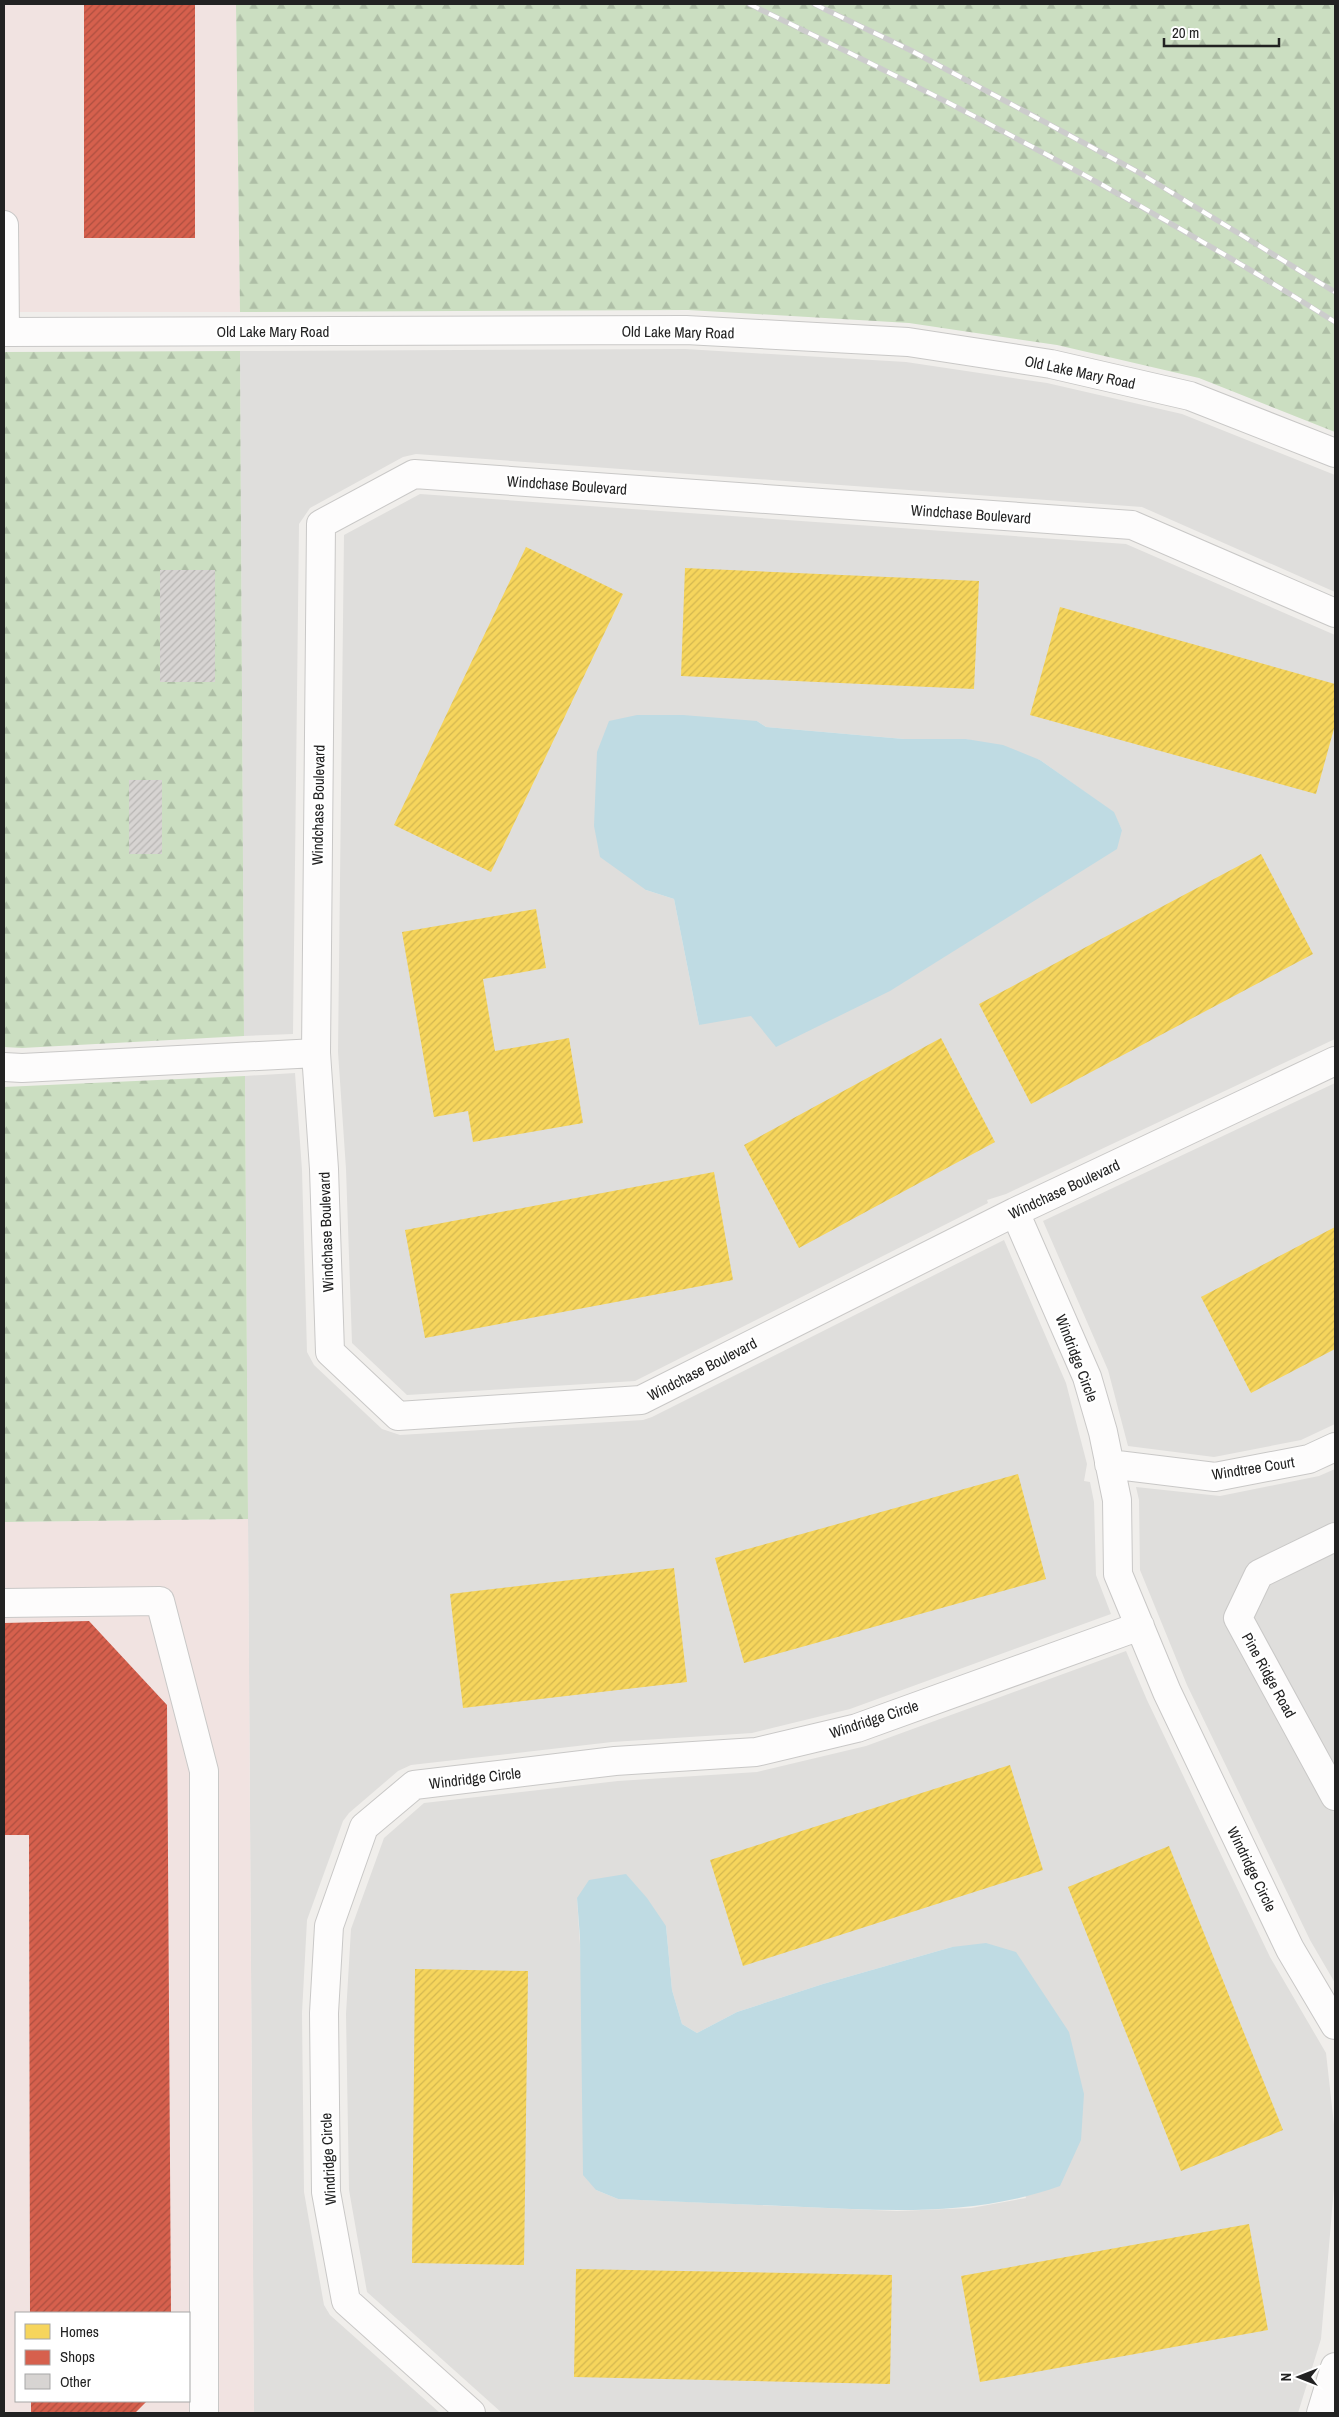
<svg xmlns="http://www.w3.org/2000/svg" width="1339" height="2417" font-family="'Archivo Narrow',sans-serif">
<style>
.residential{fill:#dfdedc;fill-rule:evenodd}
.commercial{fill:#f1e3e1;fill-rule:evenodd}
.forest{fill:url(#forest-firs)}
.water{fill:#bfdbe3}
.homes{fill:url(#homes-hatch)}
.shops{fill:url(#shops-hatch)}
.building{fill:url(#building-hatch)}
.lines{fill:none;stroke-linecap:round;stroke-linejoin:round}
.minor-casing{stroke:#c9c8c7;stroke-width:30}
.minor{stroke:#fdfcfc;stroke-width:28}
.rail-casing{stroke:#ccc;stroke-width:5.5}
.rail{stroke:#fff;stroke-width:4;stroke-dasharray:11;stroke-linecap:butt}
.labels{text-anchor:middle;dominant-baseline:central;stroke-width:5;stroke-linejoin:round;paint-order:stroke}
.street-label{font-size:15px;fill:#222;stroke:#fff}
</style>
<defs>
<pattern id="forest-firs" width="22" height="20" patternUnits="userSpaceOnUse" patternTransform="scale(1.25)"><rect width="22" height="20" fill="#cbdec1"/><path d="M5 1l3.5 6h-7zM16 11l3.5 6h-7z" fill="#aebea6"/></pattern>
<pattern id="homes-hatch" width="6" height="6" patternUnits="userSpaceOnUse" patternTransform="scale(1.25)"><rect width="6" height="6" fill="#f6d55c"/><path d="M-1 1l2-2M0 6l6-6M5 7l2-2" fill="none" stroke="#d3b750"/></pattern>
<pattern id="shops-hatch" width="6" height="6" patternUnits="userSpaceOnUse" patternTransform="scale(1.25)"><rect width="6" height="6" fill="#d6604d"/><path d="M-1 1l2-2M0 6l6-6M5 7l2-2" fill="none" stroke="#ad4f40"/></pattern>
<pattern id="building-hatch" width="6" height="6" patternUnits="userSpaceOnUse" patternTransform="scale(1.25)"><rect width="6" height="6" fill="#d7d4d2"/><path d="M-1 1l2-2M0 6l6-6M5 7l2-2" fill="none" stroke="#b8b6b4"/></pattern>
</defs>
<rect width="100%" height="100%" fill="#f0eeeb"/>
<path class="residential" d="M685,349l221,13 141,21 135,31 153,61v117l-193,-85 -726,-53 -13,3 -93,51 -11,16 -6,510 -49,2 -4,-685z
M420,494l706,50 209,91v404l-329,155 -19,6 1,3 -353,178 -228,14 -55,-52 -6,-174 -8,-117 6,-517zM757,721l9,6 138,12h62l74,21 73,52 9,18 -423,195 -25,-126 -28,-9z
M295,1073l7,97 5,182 7,13 68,64 18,6 243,-15 9,-3 352,-177 62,143 21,81 -3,17 6,1 4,20 2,73 15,39 -261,95 -98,24 -140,9 -201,23 -13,6 -49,42 -6,8 -36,99 -5,93 2,179 20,113 6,10 110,98h-186l-9,-1337z
M1335,1083v341l-34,16 -87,17 -86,-11 -20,-76 -65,-149z
M1335,1469v514l-25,-43 -123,-255 -47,-115 -1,-70 -3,-13 84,9 99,-20z
M1126,1651l21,49 123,257 56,96 9,81v42l-14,163 -23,74h-796l-135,-121 -18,-102 -3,-176 5,-85 33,-91 40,-35 194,-22 139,-9 109,-26zM577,1898l89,28 6,64 10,34 15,9 40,-21 86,-28 129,-37 74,251 -55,10 -74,3 -279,-12 -22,-9z"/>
<path class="commercial" d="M4,4h232l4,308h-236z
M248,1519l6,894h-250v-891zM16,2313h173v88h-173z"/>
<path class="forest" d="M236,4h1099v428l-136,-54 -142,-33 -148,-22 -221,-13 -448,2z
M240,351l4,685 -222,12 -18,-1v-695z
M245,1076l3,443 -244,3v-435z"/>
<path class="water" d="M637,715h46l74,6 9,6 138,12h62l37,6 37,15 74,52 8,18 -5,19 -227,142 -114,56 -25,-31 -52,9 -25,-126 -28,-9 -46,-33 -6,-31 3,-74 12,-31z
M626,1874l21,24 19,28 6,64 10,34 15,9 40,-21 86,-28 129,-37 34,-4 30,9 53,80 15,62 -3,46 -21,46c-84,30 -168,25 -256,21 -62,-3 -124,-5 -186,-8l-22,-9 -13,-15 -3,-237 -3,-40 12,-18z"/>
<path class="homes" d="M526,547l97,47 -132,278 -97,-47z
M685,568l294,13 -5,108 -293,-13z
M1060,607l275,77v41l-19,69 -286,-79z
M1261,854l52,100 -282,150 -52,-100z
M536,909l10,59 -63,11 12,72 74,-13 14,85 -110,19 -5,-31 -34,6 -32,-185z
M941,1038l54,104 -196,106 -55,-103z
M714,1172l19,108 -308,58 -20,-108z
M1335,1227v122l-84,44 -50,-96z
M1018,1474l28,105 -302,84 -29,-105z
M674,1568l13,114 -224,26 -13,-114z
M1010,1765l33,105 -300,96 -33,-106z
M1169,1846l114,284 -102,41 -113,-284z
M415,1969l113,2 -4,294 -112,-2z
M1249,2224l19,106 -288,52 -19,-106z
M576,2269l316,6 -2,109 -316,-7z"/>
<path class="shops" d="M84,4h111v234h-111z
M89,1621l78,84 4,608h-141l-1,-478h-25v-212z
M31,2401h116l-12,12h-104z"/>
<path class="building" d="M160,570h55v112h-55z
M129,780h33v74h-33z"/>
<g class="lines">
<g class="minor-casing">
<path id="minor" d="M4,225l1,107
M4,332l682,-2 222,12 143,22 139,32 145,57
M1335,613l-203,-88 -718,-51 -93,50 -5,529 8,116 6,183 68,64 243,-16 374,-188 320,-151
M4,1067l18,1 294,-15
M1015,1212l72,165 16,55 14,68 1,74 49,118 123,257 45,76
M1109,1464l106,13 94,-18 26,-12
M1335,1537l-76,37 -21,44 97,178
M4,1603l156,-2 44,170v642
M471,2413l-125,-112 -20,-109 -2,-179 5,-87 35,-99 50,-42 201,-24 141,-9 101,-24 283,-102
M1321,2413l14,-46"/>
</g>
<use href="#minor" class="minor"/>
<g class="rail-casing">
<path id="rail" d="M749,4c201,96 397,199 586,318
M814,4l96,46 228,122 197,120"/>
</g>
<use href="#rail" class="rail"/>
</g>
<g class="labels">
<g class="street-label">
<text x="273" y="331">Old Lake Mary Road</text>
<text transform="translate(678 332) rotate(1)">Old Lake Mary Road</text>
<text transform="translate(1080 372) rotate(12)">Old Lake Mary Road</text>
<text transform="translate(567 485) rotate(4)">Windchase Boulevard</text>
<text transform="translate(971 514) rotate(4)">Windchase Boulevard</text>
<text transform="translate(318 805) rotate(-89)">Windchase Boulevard</text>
<text transform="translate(1064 1189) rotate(-25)">Windchase Boulevard</text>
<text transform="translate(326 1232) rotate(-92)">Windchase Boulevard</text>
<text transform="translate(1077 1358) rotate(69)">Windridge Circle</text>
<text transform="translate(702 1369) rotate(-27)">Windchase Boulevard</text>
<text transform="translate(1253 1468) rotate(-9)">Windtree Court</text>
<text transform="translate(1269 1675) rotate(61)">Pine Ridge Road</text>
<text transform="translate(874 1719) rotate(-18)">Windridge Circle</text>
<text transform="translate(475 1778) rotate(-7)">Windridge Circle</text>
<text transform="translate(1252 1869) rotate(64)">Windridge Circle</text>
<text transform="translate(328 2159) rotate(-93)">Windridge Circle</text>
</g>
</g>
<rect width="1339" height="2417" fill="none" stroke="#222222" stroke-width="10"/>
<rect x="15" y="2312" width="175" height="90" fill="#ffffff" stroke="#a7a7a7"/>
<rect x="25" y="2324" width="25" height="15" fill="#f6d55c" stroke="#a7a7a7"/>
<text x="60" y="2337" font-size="15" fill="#222222">Homes</text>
<rect x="25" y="2350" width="25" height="15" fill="#d6604d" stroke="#a7a7a7"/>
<text x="60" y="2362" font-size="15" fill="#222222">Shops</text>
<rect x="25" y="2374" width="25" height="15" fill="#d7d4d2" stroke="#a7a7a7"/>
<text x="60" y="2387" font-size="15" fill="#222222">Other</text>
<g transform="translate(1299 2377) rotate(270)" stroke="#ffffff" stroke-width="4" paint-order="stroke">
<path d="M0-4L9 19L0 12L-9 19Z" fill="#222222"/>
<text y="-8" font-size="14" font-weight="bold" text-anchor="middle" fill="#222222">N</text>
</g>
<path d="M1164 38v8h115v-8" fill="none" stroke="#222222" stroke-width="2.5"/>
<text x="1172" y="38" font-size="15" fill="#222222" stroke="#ffffff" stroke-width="4" paint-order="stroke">20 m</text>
</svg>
